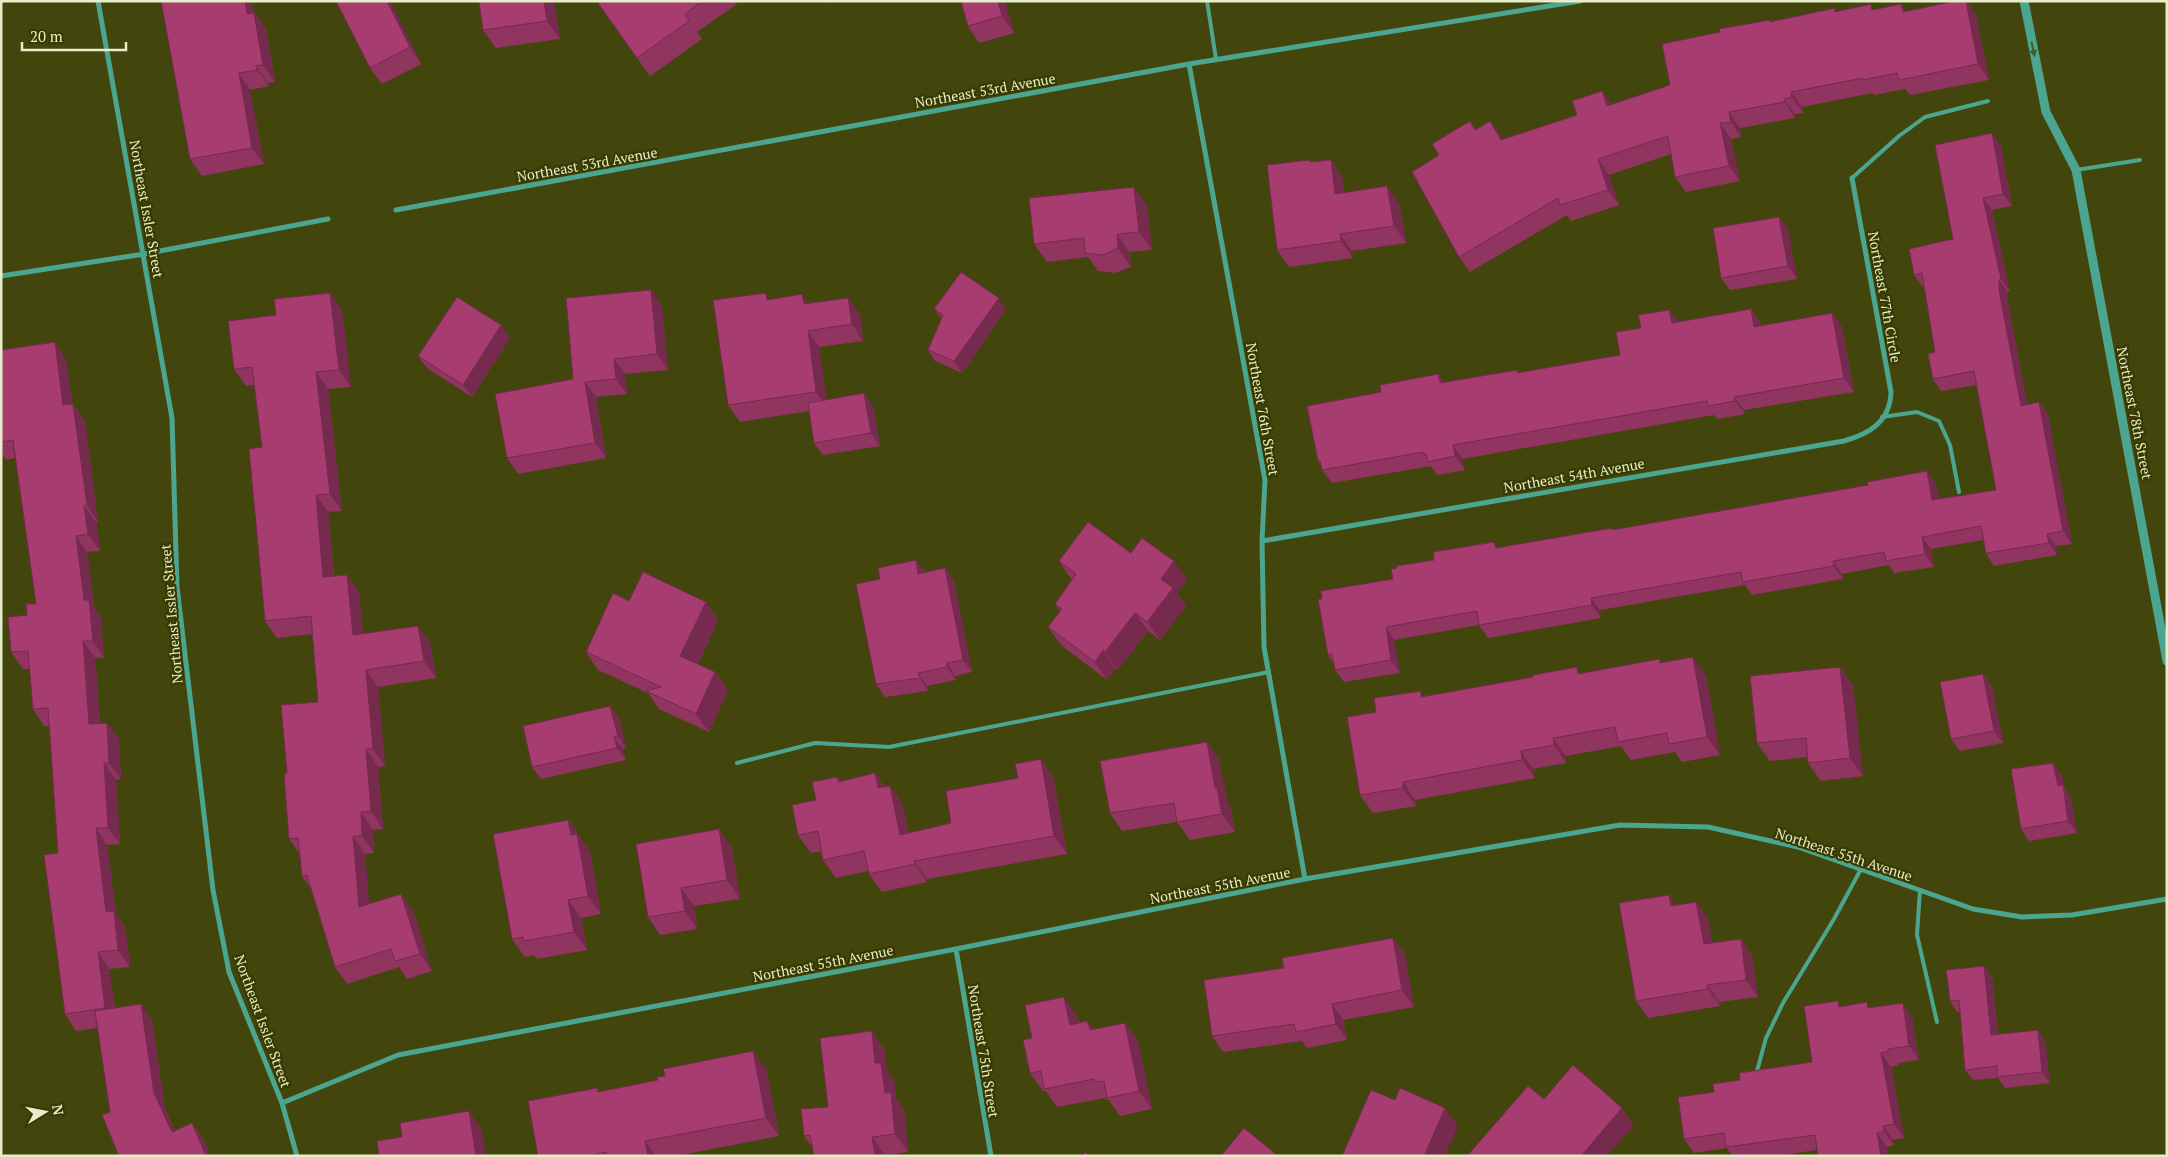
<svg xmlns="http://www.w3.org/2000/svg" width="2168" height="1157" font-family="'PT Serif',serif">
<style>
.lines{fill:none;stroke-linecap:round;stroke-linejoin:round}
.service{stroke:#4ca68f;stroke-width:4}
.minor{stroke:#4ca68f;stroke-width:5}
.tertiary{stroke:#4ca68f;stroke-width:9}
.wall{fill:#903460}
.shaded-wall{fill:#752a4e}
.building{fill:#a73c70;stroke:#752a4e}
.oneway{fill:#3d5b2b}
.labels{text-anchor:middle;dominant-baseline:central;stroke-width:4.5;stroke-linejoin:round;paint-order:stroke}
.street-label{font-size:14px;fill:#e8edc9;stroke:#373b00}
</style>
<rect width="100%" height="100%" fill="#42460d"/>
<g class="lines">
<path class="service" d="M1207,1l9,58
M2076,170l64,-10
M1852,178l47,-42 26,-19 63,-16
M1882,417l35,-5 22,9 11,24 9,47
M737,763l78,-20 74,4 380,-75
M1920,890l-3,45 20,87
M1757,1071l9,-33 17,-35 51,-84 27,-50"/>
<path class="minor" d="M98,1l74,417 5,169 36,303 16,82 53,131 15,53
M1189,64l76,416 -3,61 2,106 41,232
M396,210l793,-146 391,-63
M1,276l143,-22 184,-35
M1262,541l582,-100c25,-7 46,-19 47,-49l-39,-214
M956,949l35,207
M282,1103l116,-48 558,-106 349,-70 315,-54 88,2 90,20 175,62 49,8 50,-2 95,-16"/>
<path class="tertiary" d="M2024,1l22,111 30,58 91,491"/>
</g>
<path class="wall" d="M161,1h90l2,10 13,18 9,53 -7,1 1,3 -19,4 14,74 -62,12 -12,-17z
M390,1l31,63 -39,20 -12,-16z
M554,1l6,38 -64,9 -13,-18z
M600,1h135l2,3 -40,28 5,7 -52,37 -52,-73z
M826,1h12l-11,2z
M1005,1l9,32 -35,10 -11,-17z
M1875,10l101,5 13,65 -79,15 -5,-6 -31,6 -1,-2 -71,14 1,6 -8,1v4l-55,10 1,9 -10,2 9,42 -54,11 -11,-15 -4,-23 -62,21 10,30 -48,16 -4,-6 -97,57 -11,-15 -20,-102 37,-26 27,10 74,-24 25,-24 9,13 59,-19 50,-53 51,-11 66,-10z
M2001,146l11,60 -20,4 18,82h-3l1,10 19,103 12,-3 9,13 24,129 -16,2 1,9 -63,11 -8,-13 -3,-13 -52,9 3,18 -40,6 -5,-8 -47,9 1,5 -91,16 -7,-10 -145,25 1,8 -113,20 -9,-13 -85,15 6,33 -56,9 -9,-12 -1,-6 -6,-9 65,-76 41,-19 65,-12 114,-18 323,-46 3,15 57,-9 -20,-105 -35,6 -8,-12 2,-27 -11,-65h-1l-9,-12 39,-36z
M1331,160l11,17 2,16 55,10 7,40 -54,8 1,7 -64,9 -12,-17 34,-88z
M1147,205l5,45 -23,2 2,15 -16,6 -17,-2 -10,-14 -41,5 -13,-18z
M1779,217l9,12 9,50 -67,11 -9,-12z
M330,293l12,17 9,77 -23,2 14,122 -14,1 6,64 13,-1 12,17 4,42 55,-8 12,17 6,35 -58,9 7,79 -7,1 5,62 -10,1 1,23 -9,1 4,50 44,7 19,60 -25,8 -8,-12 -52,17 -12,-17 -24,-78 -9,-13 -2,-22 -11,-15 -2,-66 31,-71 -6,-68 -35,4 -12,-17 -3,-174 -8,-62 -8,1 -12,-17 42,-54z
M848,298l12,16 3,27 -44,6 7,53 47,6 7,40 -57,9 -9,-12 -5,-32 -69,11 -12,-17 43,-106 38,5z
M662,306l6,64 -43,4 2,20 -31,3 10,61 -88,16 -11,-16z
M934,309h72l-44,64 -27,-12 -7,-11 14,-31z
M1751,309l9,14 1,3 71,-13 10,14 12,65 -110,18 1,4 -28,5 -3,-4 -252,44 3,11 -28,5 -6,-9 -99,17 -10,-13v-4l-4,-5 63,-69 57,-18 6,8 73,-12 2,3 101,-18 21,-27 28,-18 9,12z
M501,325l9,13 -38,59 -45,-29 -9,-12z
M1,350l65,9 6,45h1l12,17 13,101h-2l4,29 -13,1 7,55 7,10 3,41h-9l5,65 19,16 2,40 -5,1 4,64 -13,1 9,68 9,14 5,40 -21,2 6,39 37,12 13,89 10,22 17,-8 11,16 7,17h-91l-9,-44 -12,-84 -22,3 -11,-17 -7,-161 -8,-127h-6l-11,-17 -3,-40h-7l-12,-17 16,-37 9,-11 -21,-146 -9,2 -5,-7z
M1131,553l56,26 -10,14 9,13 -26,34 -12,-9 -30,39 -3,-2 -8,12 -46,-35 -13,-18 12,-16 -5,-7 17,-24 -13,-19z
M916,560l8,12 21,-4 9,13 18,91 -17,4 1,4 -29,6 1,5 -43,6 -9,-13 4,-105z
M629,601l89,19 -20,44 17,8 13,18 -19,42 -50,-23 -11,-16 -50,-23 -12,-18z
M1662,663l44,12 14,80 -38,7 -7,-10 -44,8 -10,-14 -55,10v7l-33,6 2,9 -120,22 1,6 -43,7 -13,-18 16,-83 49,-16 156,-23z
M1853,685l10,91 -42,5 -13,-18v-6l-38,4 -13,-18z
M1992,686l11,57 -43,8 -9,-12z
M610,706l9,12 7,30 -3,1 3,11 -85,19 -9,-12z
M1207,742l12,18 8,41 3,5 5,26 -45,8 -13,-18 -55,9 -12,-18z
M875,773l10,14 5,-1 12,18 7,29 42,-10 102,-46 14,77 -140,25v3l-45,10 -13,-18 -1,-3 -32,7 -13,-18 -2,-9 -10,2 -13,-18 18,-35 21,-23 3,4z
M2062,775l2,12 7,11 6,35 -48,8 -8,-12z
M568,820l22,32 11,62 -20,4 6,32 -50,9 -3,-4 -9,2 -13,-18z
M636,844l96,4 8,51 -46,7 3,23 -37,6 -12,-18z
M1696,902l12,16 4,25 29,-4 11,17 6,41 -39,5 1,4 -72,12 -12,-17 40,-96z
M1405,954l9,53 -71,13 4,20 -40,8 -5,-7 -79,11 -11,-16z
M1992,977l6,57 47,7 5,42 -45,5 -7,-10 -25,2 -8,-10 -5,-58h-3l-7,-11z
M1841,1006l30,2 41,9 7,43 -21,3 1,2 -8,2 13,71 -11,2 1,5 -7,2 -70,3 -41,6h-44l-5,-8 -33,5 -10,-14 30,-47 26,-12 72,-18z
M1077,1016l2,7 8,-2 6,9 32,-7 13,18 14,68 -32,7 -11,-16h-2l-2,-2 -48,9 -11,-16h-3l-13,-18 2,-35z
M884,1049l3,22 7,10 2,18 8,11 4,42 -23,3v1h-71l-1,-8 -9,-12 24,-29z
M766,1069l13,67 -103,20h-138l62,-64z"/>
<path class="shaded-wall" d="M244,1h7l2,10 13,18 9,53 -12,-17z
M387,1h3l31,63 -11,-17z
M544,1h10l6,38 -13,-18z
M998,1h7l9,32 -12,-17z
M1966,1h1l9,14 13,65 -11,-16z
M1901,4l11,16 -9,-8z
M256,66l12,17 1,3 -12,-16z
M239,73l11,17 14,74 -12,-16z
M1602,91l11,16 -6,-1z
M1791,92l11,15 1,6 -11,-16z
M1784,99l11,15v4l-10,-16z
M1729,112l11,16 1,9 -10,-15z
M1490,121l11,15 11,19 -11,-15z
M1720,123l11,16 9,42 -11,-15z
M1992,133l9,13 11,60 -9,-12z
M1598,159l11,16 10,30 -11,-15z
M1331,160l11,17 5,34 -12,-17z
M1387,186l12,17 7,40 -12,-17z
M1134,187l13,18 5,45 -13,-18z
M1983,198l9,12 18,82 -9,-13z
M1779,217l9,12 9,50 -9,-13z
M1117,234l12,18 2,15 -13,-19z
M1340,234l12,17 1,7 -12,-17z
M1999,280l8,12 1,10 22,116 -9,-12 -22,-116z
M651,290l11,16 6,64 -11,-16z
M330,293l12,17 9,77 -12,-17z
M802,294l12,17 -10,-7z
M848,298l12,16 3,27 -11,-17z
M999,298l7,11 -44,64 -8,-12z
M1751,309l9,14 3,17 -9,-13z
M1669,310l10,13h-7z
M1832,313l10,14 12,65 -10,-14z
M501,325l9,13 -38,59 -9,-12z
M808,331l11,16 9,62 -12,-17z
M55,342l11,17 9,63 -12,-17z
M614,359l11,15 2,20 -11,-15z
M316,372l12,17 14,122 -12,-17z
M1438,374l9,13 -7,-4z
M585,382l11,15 10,61 -11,-15z
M864,393l9,13 7,40 -9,-13z
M1734,397l10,13 1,4 -10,-13z
M2039,402l9,13 24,129 -9,-13z
M73,404l12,17 13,101 -11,-17z
M1453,445l9,14 3,11 -10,-14z
M1927,471l9,13 5,29 -9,-13z
M316,495l12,17 7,82 -12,-17z
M84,506l12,16 4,29 -12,-17z
M2047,534l9,12 1,9 -8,-12z
M76,536l11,16 7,55 7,10 3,41 -11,-17 -9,-41z
M1922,537l9,12 3,18 -9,-13z
M916,560l8,13 -6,1z
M1174,561l13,18 -10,14 9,13 -26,34 -13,-18 14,-43z
M1833,561l9,13 1,5 -9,-13z
M945,568l9,13 18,91 -9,-12z
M347,575l12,17 6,60 -12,-17z
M1591,598l9,12 1,8 -9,-13z
M706,602l12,18 -25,54 -13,-18z
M1135,613l13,18 -30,39 -13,-18z
M418,626l12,17 6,35 -12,-17z
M1386,627l8,13 6,33 -9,-13z
M83,641l12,17 6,83 -12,-17z
M1103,650l12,18 -8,12 -12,-18z
M1693,657l13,18 14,80 -13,-18z
M947,663l8,13 1,4 -9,-13z
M1840,667l13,18 10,91 -13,-18z
M366,670l12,17 7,79 -12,-17z
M715,672l13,18 -19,42 -13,-18z
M918,673l9,13 1,5 -8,-13z
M1983,674l9,12 11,57 -9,-12z
M610,706l9,12 7,30 -8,-12z
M107,723l12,16 2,40 -12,-16z
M614,737l9,12 3,11 -9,-12z
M1553,738l13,18v7l-12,-18z
M1207,742l12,18 8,41 3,5 5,26 -13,-18 -7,-26z
M366,749l12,18 5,62 -12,-18z
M1521,751l12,18 2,9 -13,-18z
M1041,759l12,18 14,77 -13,-18z
M104,763l12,17 4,64 -12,-16z
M2053,763l9,12 2,12 7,11 6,35 -9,-12 -10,-35z
M875,773l13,18 -10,-3z
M1403,782l12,18 1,6 -13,-18z
M890,786l12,18 11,49 -13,-18z
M361,812l12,18 1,23 -12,-17z
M568,820l22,32 11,62 -13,-18 -17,-61z
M96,828l11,17 9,68 9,14 5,40 -12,-17 -12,-38z
M719,829l13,19 8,51 -13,-19z
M353,836l12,18 6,70 -12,-17z
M914,861l13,18v3l-12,-18z
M681,888l13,18 3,23 -12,-18z
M401,894l12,17 19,60 -12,-17z
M1669,895l11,17 -9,-6z
M568,900l13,18 6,32 -13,-18z
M1696,902l12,16 7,43 -11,-17z
M1393,938l12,16 9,53 -12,-17z
M1741,939l11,17 6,41 -12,-17z
M98,952l11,17 8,56 -12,-17z
M1984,966l8,11 7,69 -8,-11z
M1707,985l12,17 1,4 -12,-17z
M1064,997l13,19 6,27 -13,-18z
M1903,1003l9,14 7,43 -10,-14z
M141,1004l11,16 13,89 17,39 -10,-16 -18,-39z
M1332,1004l11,16 4,20 -11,-16z
M1087,1021l13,18 -10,-9z
M1125,1023l13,18 14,68 -13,-18z
M2038,1030l7,11 5,42 -8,-11z
M872,1031l12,18 3,22 7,10 2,18 8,11 4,42 -13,-18 -10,-41 -10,-30z
M753,1051l13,18 13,67 -13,-18z
M1881,1053l10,14 13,71 -10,-14z
M1445,1108l13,18 -13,30h-21z
M1622,1108l12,17 -27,31h-26z
M469,1111l13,19 4,26h-10z
M192,1123l11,16 7,17h-4z
M1883,1126l10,14 1,5 -10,-14z
M1877,1133l10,14 1,9h-7z
M872,1137l13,18v1h-10z
M645,1141l11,15h-8z"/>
<path class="building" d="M161,1h84l2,13 7,-1 9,52 -7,1 1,4 -18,3 13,75 -62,11z
M336,1h51l23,46 -40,21z
M479,1h65l3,20 -64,9z
M600,1h102l-17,13 4,7 -52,37 -39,-55z
M961,1h37l4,15 -34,10z
M1955,1h11l12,63 -79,16 -2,-7 -34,7v-2l-72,14 1,5 -8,2 1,3 -56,10 2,10 -11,1 9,43 -54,11 -7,-41 -70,23 10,31 -48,15 -2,-7 -99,59 -47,-85 27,-17 -7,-11 38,-23 5,9 15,-9 11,19 76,-25 -5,-14 30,-10 5,15 63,-21 -8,-41 58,-12 -1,-3 51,-9v2l65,-14v4l36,-8 1,6 29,-6 2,8z
M1992,133l11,61 -20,4 18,81 -2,1v10l22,116 18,-4 24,129 -16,3 2,9 -63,10 -5,-27 -59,11 3,17 -39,7 -2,-9 -51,9 1,5 -91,16 -2,-10 -150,26 1,7 -113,20 -2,-14 -91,16 5,33 -56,10 -3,-16 -4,1 -10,-56h4l-1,-8 72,-12 -2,-10 6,-1 -1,-2 38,-6 -1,-8 61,-10 2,6 116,-20v2l256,-45 -1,-3 60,-11 5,29 64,-10 -22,-119 -41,8 -5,-25 7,-2 -13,-79 -8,2 -5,-26 44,-10 -18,-94z
M1309,160l1,2 21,-2 4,34 52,-8 7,40 -54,8 1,7 -64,9 -10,-85z
M1134,187l5,45 -22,2 1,14 -15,7 -18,-2 -1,-15 -50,6 -5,-46z
M1779,217l9,49 -67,12 -8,-50z
M961,272l38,26 -45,63 -26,-11 15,-35 -9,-6z
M651,290l6,64 -43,5 2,20 -31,3 10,61 -88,15 -12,-64 78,-15 -7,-81z
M330,293l9,77 -23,2 14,122 -14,1 7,82 24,-2 6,60 65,-9 6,35 -58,9 7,79h-7l5,62 -10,1 1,24h-9l6,71 42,-13 19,60 -25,7 -4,-12 -56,18 -28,-92 -5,1 -4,-38 -9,1 -5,-65 3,-1 -6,-68 37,-3 -7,-86 -46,5 -16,-172 13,-2 -10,-80 -18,2 -6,-48 48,-6 -2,-16z
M766,293l1,7 35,-6 2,10 44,-6 4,26 -44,7 8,61 -88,13 -15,-105z
M457,297l44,28 -38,60 -45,-29z
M1751,309l3,18 78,-14 12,65 -110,19 1,4 -27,5 -1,-5 -254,44 2,11 -27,6 -2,-8 -2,1 -1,-3 -101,18 -2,-9h-2l-11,-55 74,-14 -1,-7 58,-11 2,9 77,-13v3l103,-18 -4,-23 25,-4 -3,-13 31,-5 3,13z
M55,342l8,63 10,-1 14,101 -3,1 4,28 -12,2 8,64h5l4,41h-10l6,83 18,-1 2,40h-5l4,65h-12l10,84 8,-1 4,39 -20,2 7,56 -40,6 -21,-159 14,-2 -10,-145 -15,1 -5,-58 -17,1 -3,-35 19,-2 -1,-11h10l-23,-164 -12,2v-92z
M864,393l7,40 -57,10 -6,-40z
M1088,522l43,31 11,-15 32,23 -13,18 12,9 -26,34 -12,-9 -30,39 -2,-2 -8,12 -47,-35 14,-18 -7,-5 21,-30 -17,-13z
M916,560l2,14 27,-6 18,92 -16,3v4l-29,6 2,5 -44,6 -20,-100 24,-5 -2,-11z
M643,572l63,30 -26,54 35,16 -19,42 -50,-23 15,-4 -75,-35 27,-59 16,8z
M1693,657l14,80 -38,7 -2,-11 -49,9 -3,-15 -62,11 1,7 -33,6 1,9 -119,22v6l-43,7 -13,-78 29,-5 -2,-14 47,-7v6l112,-20v-2l44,-8 1,7 81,-15 1,4z
M1840,667l10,91 -42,5 -2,-25 -49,5 -7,-67z
M1983,674l11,57 -43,8 -11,-57z
M610,706l8,30 -4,1 3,11 -85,19 -9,-41z
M1207,742l8,46h2l5,26 -45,8 -3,-19 -64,10 -10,-52z
M1041,759l13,77 -140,25 1,3 -46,10 -5,-23 -41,9 -5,-29 -20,4 -6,-30 24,-5 -4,-18 25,-5 1,5 37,-9 3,15 12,-2 10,49 51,-12 -5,-32 72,-13 -3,-14z
M2053,763l5,23 5,-1 5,36 -47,8 -10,-60z
M568,820l3,15 6,-1 11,62 -20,4 6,32 -50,9 -1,-4 -11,2 -19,-105z
M719,829l8,51 -46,8 4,23 -37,6 -12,-73z
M1669,895l2,11 25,-4 8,42 37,-5 5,41 -39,5 1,4 -72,12 -17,-98z
M1393,938l9,52 -70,14 4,20 -40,8 -2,-8 -82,12 -8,-56 80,-12 -2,-10z
M1984,966l7,69 47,-5 4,42 -45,5v-11l-32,4 -6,-70 -9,1 -4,-31z
M1064,997l6,28 17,-4 3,9 35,-7 14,68 -32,7 -3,-17 -9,1 -1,-3 -50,10 -3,-18 -11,2 -7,-33 9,-2 -7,-33z
M1838,1001l1,6 28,-5 1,6 35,-5 6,43 -21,3 1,2 -8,2 13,71 -11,2 1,5 -7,2 4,23h-63l-3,-21 -89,12 -2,-14 -40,6 -6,-42 36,-5 -1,-8 27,-4 -1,-7 73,-11 -8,-56z
M141,1004l13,89 18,39 20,-9 14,33h-87l-17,-41 8,-3 -15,-101z
M872,1031l3,32h6l4,30 6,-1 4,42 -23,3 3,19h-61l-4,-21 -6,1 -3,-27 27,-2 -8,-69z
M753,1051l13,67 -121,23 3,15h-41l-1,-4 -19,4h-49l-10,-55 69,-13 1,4 60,-12 -1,-3 8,-1 -2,-7z
M1573,1065l49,43 -41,48h-114l61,-70 16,13z
M1400,1088l45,20 -21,48h-82l29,-66 24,10z
M469,1111l7,45h-97l-2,-15 25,-4 -2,-14z
M1244,1128l34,28h-57z
M1084,1152l8,4h-8z"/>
<defs><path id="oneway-solid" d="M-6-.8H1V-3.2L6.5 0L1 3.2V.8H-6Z" transform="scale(1.25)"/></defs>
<use class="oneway" href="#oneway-solid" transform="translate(2033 49) rotate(78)"/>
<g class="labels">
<g class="street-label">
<text transform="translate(985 90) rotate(-10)">Northeast 53rd Avenue</text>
<text transform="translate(587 164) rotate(-10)">Northeast 53rd Avenue</text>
<text transform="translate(147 209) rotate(80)">Northeast Issler Street</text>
<text transform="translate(1885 297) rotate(80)">Northeast 77th Circle</text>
<text transform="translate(1263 409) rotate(80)">Northeast 76th Street</text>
<text transform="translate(2135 413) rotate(79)">Northeast 78th Street</text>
<text transform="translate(1574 475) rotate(-10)">Northeast 54th Avenue</text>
<text transform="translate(171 614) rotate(-95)">Northeast Issler Street</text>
<text transform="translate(1844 854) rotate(18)">Northeast 55th Avenue</text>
<text transform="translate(1220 885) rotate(-11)">Northeast 55th Avenue</text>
<text transform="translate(823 963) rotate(-11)">Northeast 55th Avenue</text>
<text transform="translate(263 1021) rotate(70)">Northeast Issler Street</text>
<text transform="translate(984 1051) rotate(81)">Northeast 75th Street</text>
</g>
</g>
<rect width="2168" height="1157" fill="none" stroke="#e8edc9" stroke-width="5"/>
<g transform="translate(45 1112) rotate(80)" stroke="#373b00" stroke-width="4" paint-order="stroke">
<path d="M0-4L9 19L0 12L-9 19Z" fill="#e8edc9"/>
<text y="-8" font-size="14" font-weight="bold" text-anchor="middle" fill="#e8edc9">N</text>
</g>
<path d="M22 42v8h104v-8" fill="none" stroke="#e8edc9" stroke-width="2.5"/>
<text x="30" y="42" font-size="15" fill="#e8edc9" stroke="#373b00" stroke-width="4" paint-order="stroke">20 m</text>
</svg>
